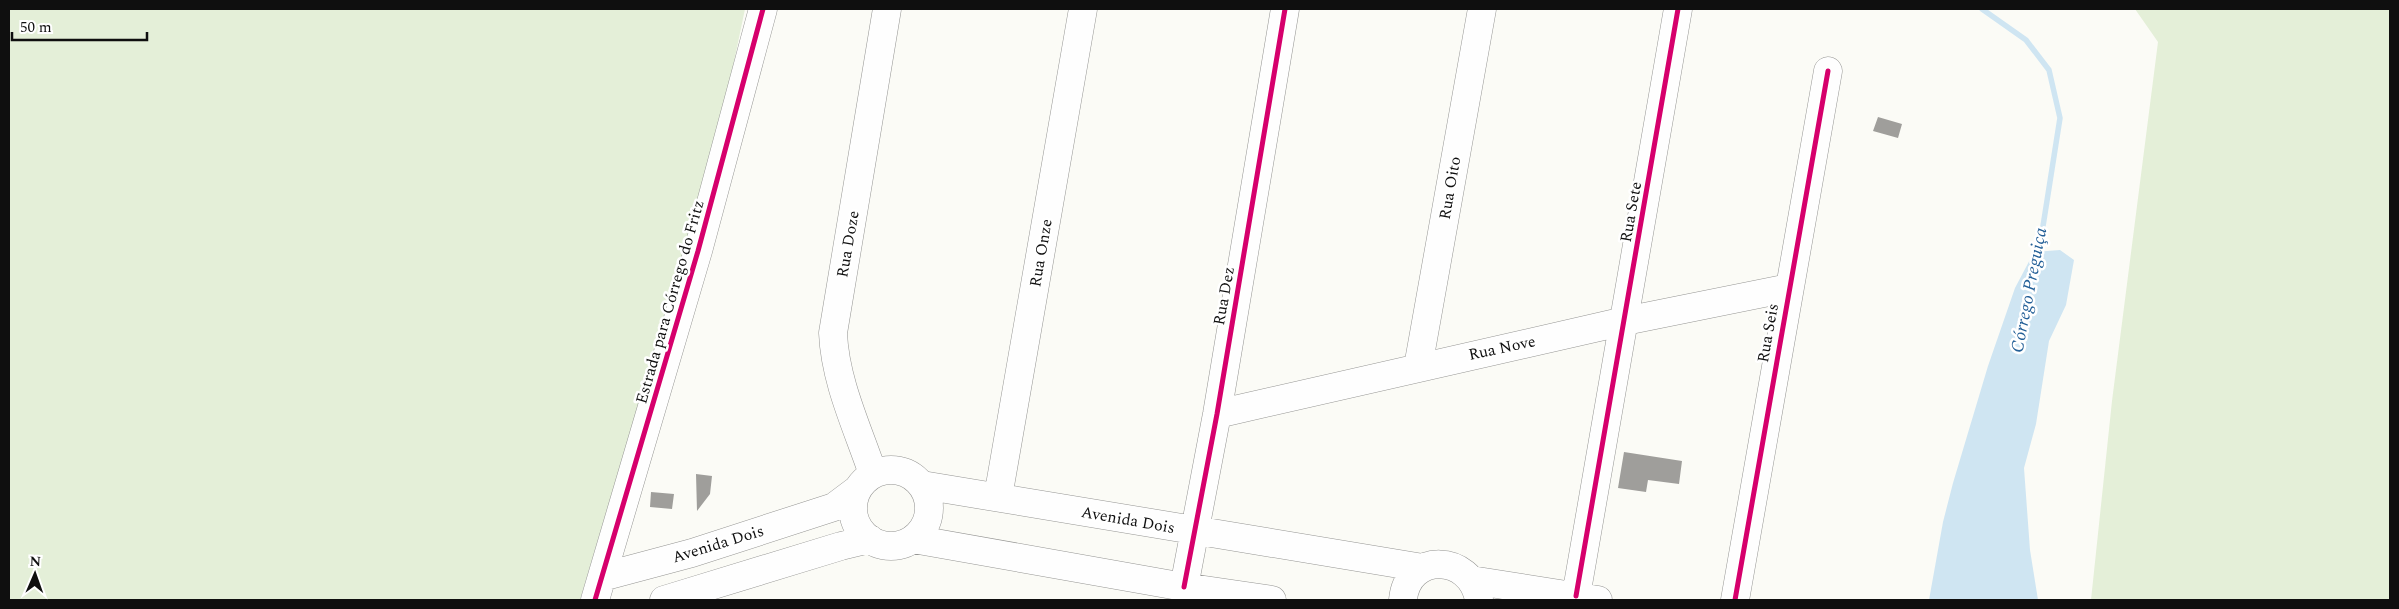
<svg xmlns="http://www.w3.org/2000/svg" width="2399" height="609" font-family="Spectral,serif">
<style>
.green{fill:#e4efd8}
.water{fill:#cfe5f2}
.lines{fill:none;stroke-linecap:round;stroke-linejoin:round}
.stream{stroke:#cfe5f2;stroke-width:5.5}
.building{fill:#9f9e9b}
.minor-casing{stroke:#959593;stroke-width:29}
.minor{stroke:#fefefe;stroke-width:28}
.cycleway-casing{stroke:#fff;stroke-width:8}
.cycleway{stroke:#d6006c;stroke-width:5}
.labels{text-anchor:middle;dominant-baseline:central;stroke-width:5;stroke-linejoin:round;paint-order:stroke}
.street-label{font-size:16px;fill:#0f0f0f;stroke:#fff}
.water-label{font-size:18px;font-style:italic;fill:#235f97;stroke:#fff}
</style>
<rect width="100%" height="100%" fill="#fbfbf6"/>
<path class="green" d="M9,9h736l-27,129 -138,462h-571z
M2135,9h255v591h-299l21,-199 46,-359z"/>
<path class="water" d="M2060,250l14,10 -8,45 -17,36 -13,83 -12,44 6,82 8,50h-109l14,-78 10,-39 35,-117 27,-78 19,-36z"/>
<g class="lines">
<path class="stream" d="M1982,9l44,31 23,30 11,48 -22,140"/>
</g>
<path class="building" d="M1878,117l24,7 -4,14 -25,-7z
M1624,452l58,9 -3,23 -31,-4 -2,12 -28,-4z
M696,474l16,2 -2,18 -13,17z
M651,492l23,2 -2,15 -22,-2z"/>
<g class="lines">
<g class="minor-casing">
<path id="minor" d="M1418,367l64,-358
M1217,414l408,-93 164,-33
M853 508a38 38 0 1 1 76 0a38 38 0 1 1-76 0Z
M873,474c-15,-45 -38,-92 -40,-141l54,-324
M922,485l501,83
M998,497l85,-488
M913,539l271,48 88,13
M602,577l90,-24 142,-46 24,-18
M1471,580l127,20
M1184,587l33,-173 68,-405
M1576,596l102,-587
M595,600l103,-349 65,-242
M664,600l177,-54 29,-7
M1403,600c4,-48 68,-47 76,0
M1735,600l93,-529"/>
</g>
<use href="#minor" class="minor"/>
<g class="cycleway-casing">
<path id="cycleway" d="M1184,587l33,-173 68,-405
M1576,596l102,-587
M595,600l103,-349 65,-242
M1735,600l93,-529"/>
</g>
<use href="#cycleway" class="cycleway"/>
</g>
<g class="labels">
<g class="street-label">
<text transform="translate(1450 188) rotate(-80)">Rua Oito</text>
<text transform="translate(1631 212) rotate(-80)">Rua Sete</text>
<text transform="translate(848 244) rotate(-80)">Rua Doze</text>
<text transform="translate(1041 253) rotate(-80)">Rua Onze</text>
<text transform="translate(1224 296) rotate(-80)">Rua Dez</text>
<text transform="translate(670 302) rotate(-74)">Estrada para Córrego do Fritz</text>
<text transform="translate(1768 333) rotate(-80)">Rua Seis</text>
<text transform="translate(1502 348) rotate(-12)">Rua Nove</text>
<text transform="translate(1128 520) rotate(10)">Avenida Dois</text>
<text transform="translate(718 544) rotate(-17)">Avenida Dois</text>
</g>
<g class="water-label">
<text transform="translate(2029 290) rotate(-79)">Córrego Preguiça</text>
</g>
</g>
<rect width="2399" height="609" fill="none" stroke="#0f0f0f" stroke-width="20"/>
<g transform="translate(35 574) rotate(2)" stroke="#ffffff" stroke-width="4" paint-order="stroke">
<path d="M0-4L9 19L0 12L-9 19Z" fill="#0f0f0f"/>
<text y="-8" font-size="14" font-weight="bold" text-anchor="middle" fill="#0f0f0f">N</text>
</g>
<path d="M12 32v8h135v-8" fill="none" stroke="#0f0f0f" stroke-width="2.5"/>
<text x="20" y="32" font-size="15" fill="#0f0f0f" stroke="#ffffff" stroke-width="4" paint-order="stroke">50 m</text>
</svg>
